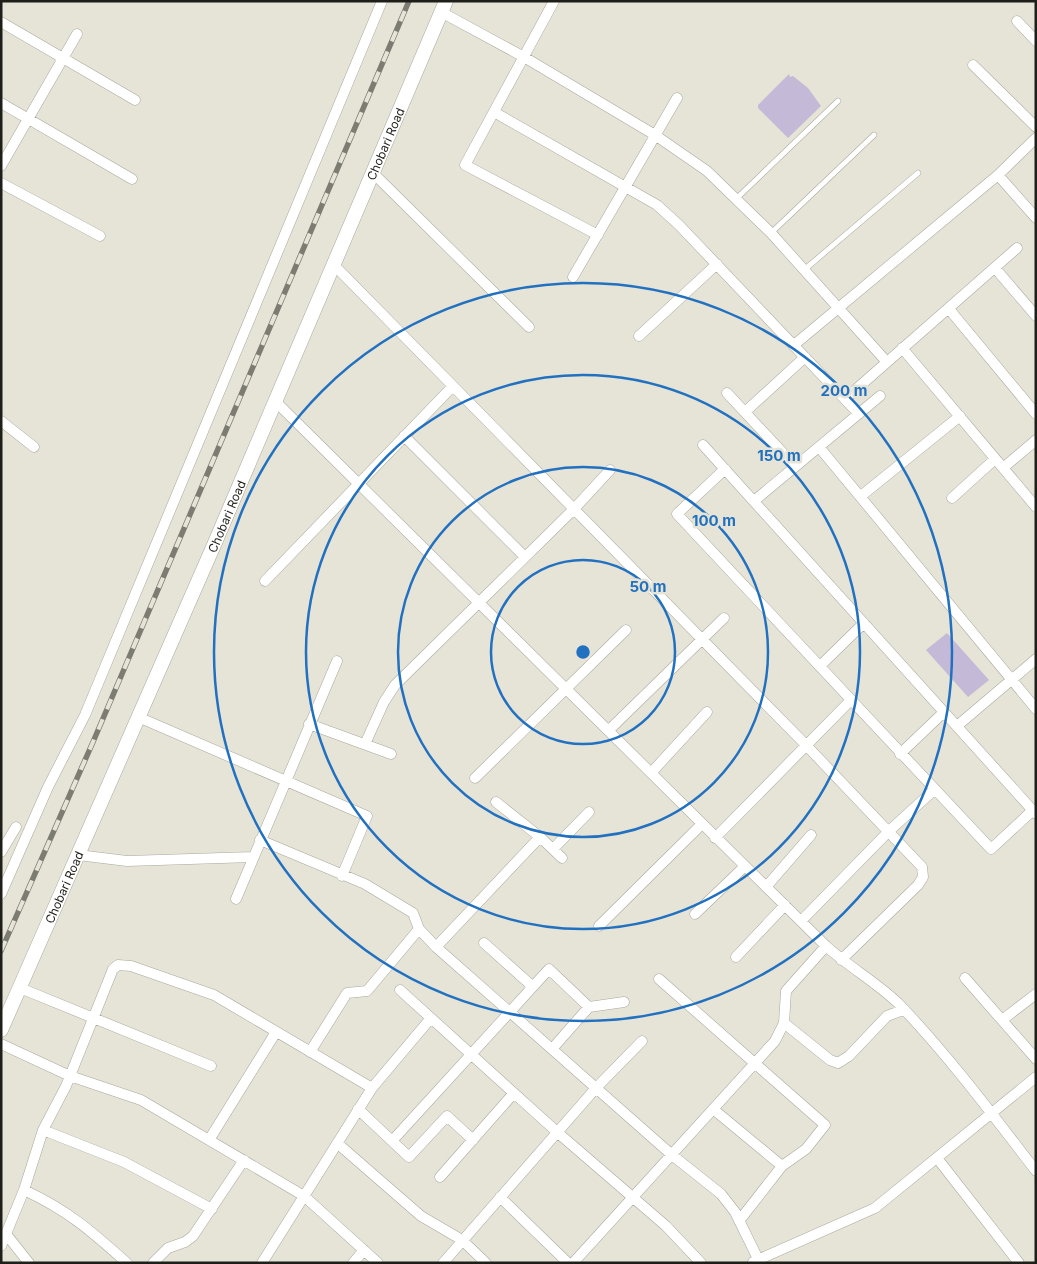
<svg xmlns="http://www.w3.org/2000/svg" width="1037" height="1264" font-family="Inter,sans-serif">
<style>
.building{fill:#c4b9d7}
.lines{fill:none;stroke-linecap:round;stroke-linejoin:round}
.lane-casing{stroke:#aaa89c;stroke-width:6}
.street-casing{stroke:#aaa89c;stroke-width:11}
.secondary-casing{stroke:#aaa89c;stroke-width:15}
.lane{stroke:#fff;stroke-width:5}
.street{stroke:#fff;stroke-width:10}
.secondary{stroke:#fff;stroke-width:14}
.rail-casing{stroke:#7d7c73;stroke-width:5.5}
.rail{stroke:#e6e3d7;stroke-width:4;stroke-dasharray:11;stroke-linecap:butt}
.ring{fill:none;stroke:#2171c0;stroke-width:2.5}
.labels{text-anchor:middle;dominant-baseline:central;stroke-width:5;stroke-linejoin:round;paint-order:stroke}
.street-label{font-size:12px;fill:#1f1f1a;stroke:#e6e3d7}
.centre{fill:#2171c0;stroke:#e6e3d7;stroke-width:2.5}
.ring-label{font-size:15px;text-anchor:middle;font-weight:bold;fill:#2171c0;stroke:#e6e3d7;stroke-width:5;stroke-linejoin:round;paint-order:stroke}
</style>
<rect width="100%" height="100%" fill="#e6e3d7"/>
<path class="building" d="M789,74l1,3 3,-1 15,12 13,18 -33,32 -30,-30v-3z
M947,633l42,47 -21,17 -42,-47z"/>
<g class="lines">
<g class="lane-casing">
<path id="lane" d="M736,199l102,-98
M771,233l103,-98
M804,270l114,-97"/>
</g>
<g class="street-casing">
<path id="street" d="M554,1l-89,164 133,70
M441,12l83,45 131,78 52,36 64,62 115,128
M1017,21l19,20
M1,22l134,78
M973,65l63,62
M1,103l131,76
M494,112l163,93 22,20 180,189
M1,166l76,-132
M372,172l157,155
M998,175l38,43
M1,183l99,53
M333,264l472,480 117,123 1,10 -5,8 -77,75
M995,268l41,48
M573,277l104,-179
M949,309l87,105
M639,336l78,-72
M794,345l204,-170 38,-37
M902,348l134,159
M727,393l68,73
M845,399l172,-151
M275,401l551,545c23,21 50,36 72,57 50,52 94,111 138,168
M745,412l60,-55
M1,421l33,26
M404,436l121,121
M703,445l333,369
M819,447l217,262
M1003,468l33,-28
M725,469l-48,45 314,335 41,-38
M861,496l99,-80
M952,498l43,-39
M754,501l126,-105
M265,581l188,-195
M820,666l44,-43
M138,717l229,99 -25,60
M309,724l82,30
M957,726l79,-67
M609,730l115,-112
M365,744l19,-42 11,-17 179,-176 36,-39
M900,754l44,-42
M651,773l56,-61
M475,778l151,-148
M496,802l44,35 22,21
M715,838l136,-138
M260,840l105,44 48,29 6,16 17,18 236,208 49,39 14,18 25,51
M553,849l36,-37
M1,852l15,-25
M78,855l49,6 126,-4
M766,887l45,-52
M1,894l47,-107 37,-72 297,-714
M236,899l101,-238
M695,914l49,-47
M801,921l88,-90 46,-42
M599,926l103,-102
M484,943l48,43
M436,947l104,-110
M736,957l49,-52
M965,978l71,81
M659,979l166,146 -19,24 -24,17 -43,55
M20,988l191,78
M400,990l157,142 109,94 35,37
M1002,1020l34,-26
M784,1023l46,37 8,3 11,-7 38,-40 16,-6
M1,1044l69,32 71,24 163,96 74,67
M552,1049l37,-42
M310,1052l37,-59 20,-2 52,-62
M358,1109l51,48 38,-41 26,24
M713,1109l69,57
M43,1130l81,32 88,47
M209,1140l67,-108
M392,1141l157,-172 40,38 35,-5
M337,1143l84,73 41,24 24,23
M937,1158l82,105
M440,1177l74,-84
M24,1190c45,21 67,41 103,73
M500,1197l68,66
M6,1234l23,29
M1,1246l23,-56 19,-60 23,-44 47,-117 5,-4 13,1 83,29 158,93
M753,1262l122,-54 161,-131
M153,1263l15,-15 17,-6 8,-6 51,-76
M262,1263l110,-175 59,-70
M353,1263l11,-13
M443,1263l153,-175 46,-47
M573,1263l202,-222 9,-18 2,-32 40,-45"/>
</g>
<g class="secondary-casing">
<g id="secondary">
<path id="s1" d="M1,1030l213,-485 232,-544"/>
</g>
</g>
<use href="#lane" class="lane"/>
<use href="#street" class="street"/>
<use href="#secondary" class="secondary"/>
<g class="rail-casing">
<path id="rail" d="M1,951l92,-209 316,-741"/>
</g>
<use href="#rail" class="rail"/>
</g>
<g class="ring">
<circle cx="583" cy="652" r="92"/>
<circle cx="583" cy="652" r="185"/>
<circle cx="583" cy="652" r="277"/>
<circle cx="583" cy="652" r="369"/>
</g>
<g class="labels">
<g class="street-label">
<text stroke="none"><textPath href="#s1" startOffset="966">Chobari Road</textPath></text>
<text stroke="none"><textPath href="#s1" startOffset="561">Chobari Road</textPath></text>
<text stroke="none"><textPath href="#s1" startOffset="156">Chobari Road</textPath></text>
</g>
</g>
<circle cx="583" cy="652" r="8" class="centre"/>
<g class="ring-label">
<text x="844" y="396">200 m</text>
<text x="779" y="461">150 m</text>
<text x="714" y="526">100 m</text>
<text x="648" y="592">50 m</text>
</g>
<rect width="1037" height="1264" fill="none" stroke="#1f1f1a" stroke-width="5"/>
</svg>
